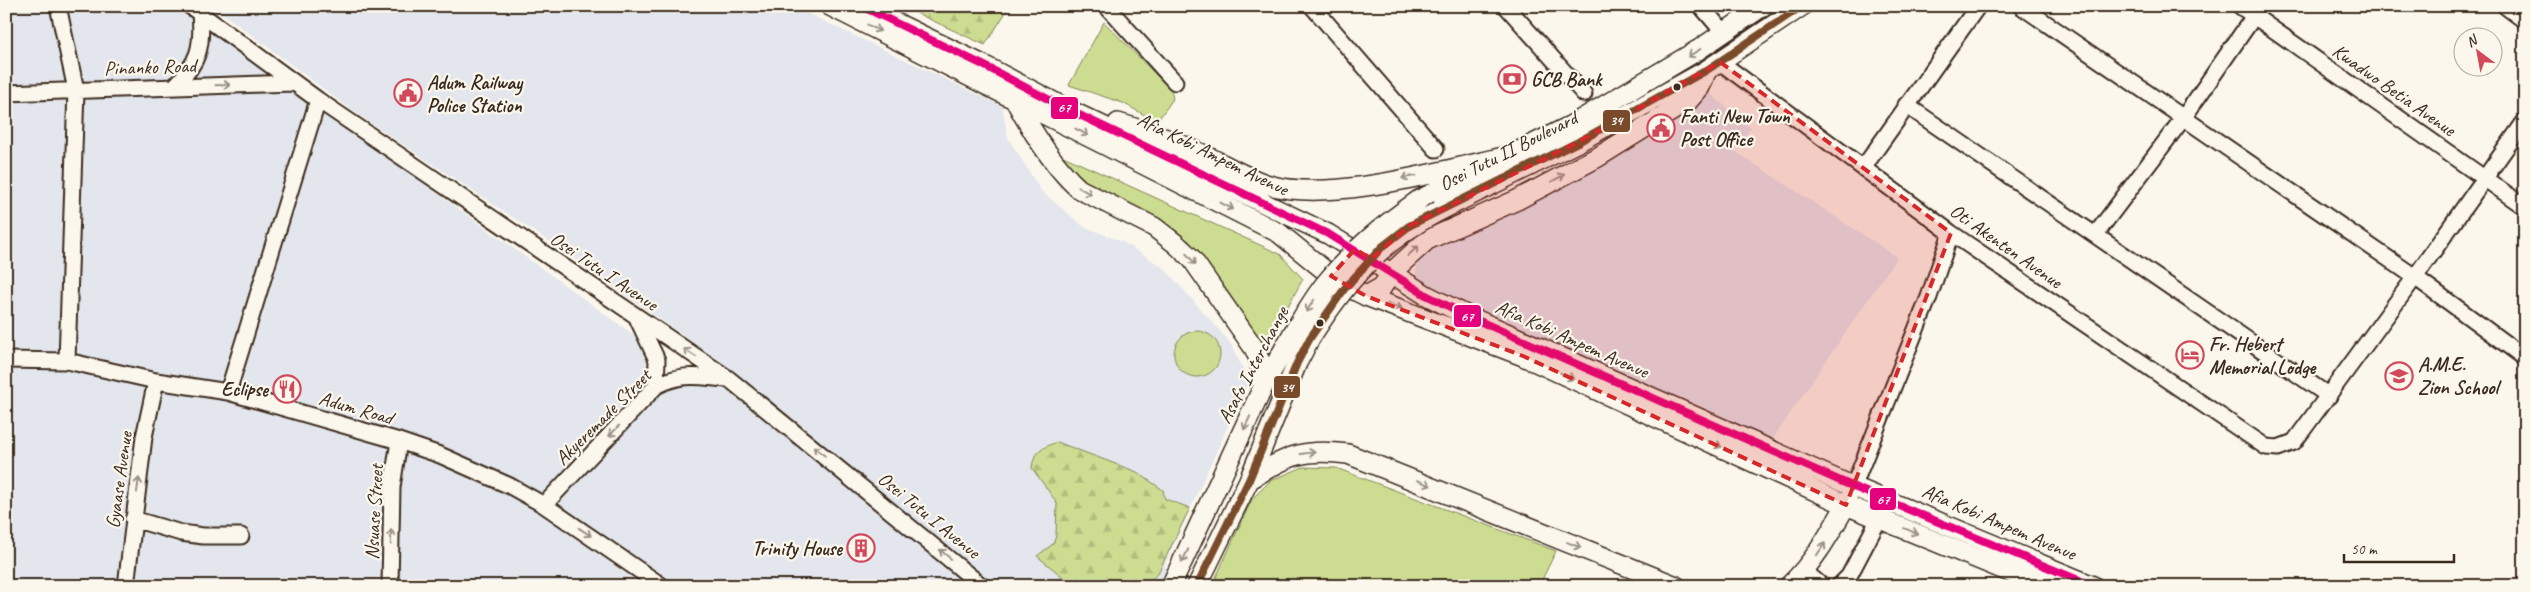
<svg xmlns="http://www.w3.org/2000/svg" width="2531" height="592" font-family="Caveat,sans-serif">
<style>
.built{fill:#e3e6ec}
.grass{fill:#ccdd91;stroke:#848458}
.forest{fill:url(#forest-firs);stroke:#848458}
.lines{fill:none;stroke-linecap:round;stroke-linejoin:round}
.minor-casing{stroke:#3b2a1e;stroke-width:19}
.major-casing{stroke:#3b2a1e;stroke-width:22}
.minor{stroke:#fbf7ec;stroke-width:15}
.major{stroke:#fbf7ec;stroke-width:19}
.major-bridge-casing{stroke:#3b2a1e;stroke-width:22;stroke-linecap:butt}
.major-bridge{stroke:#fbf7ec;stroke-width:19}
.bus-1-casing{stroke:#fbf7ec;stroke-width:11}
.bus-2-casing{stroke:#fbf7ec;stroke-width:11}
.bus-1{stroke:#e5007d;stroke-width:8}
.bus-2{stroke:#7a4b2a;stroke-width:8}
.oneway{stroke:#9b9085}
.marked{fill:#d62828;fill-opacity:0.2;stroke:#d62828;stroke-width:4;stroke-dasharray:10 6;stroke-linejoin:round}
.bus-dot{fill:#3b2a1e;stroke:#fbf7ec;stroke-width:2}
.labels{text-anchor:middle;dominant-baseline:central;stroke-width:4.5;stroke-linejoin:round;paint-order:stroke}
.street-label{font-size:20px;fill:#3b2a1e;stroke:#fbf7ec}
.poi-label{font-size:20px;font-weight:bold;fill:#3b2a1e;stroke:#fbf7ec;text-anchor:start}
.line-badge{stroke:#fbf7ec;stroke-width:2}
.badge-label{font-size:14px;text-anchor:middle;font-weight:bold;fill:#fff}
</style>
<defs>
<pattern id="forest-firs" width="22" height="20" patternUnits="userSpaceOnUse" patternTransform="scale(1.25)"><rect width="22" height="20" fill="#ccdd91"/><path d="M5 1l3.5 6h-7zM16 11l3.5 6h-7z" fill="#b0be7d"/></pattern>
</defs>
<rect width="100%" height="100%" fill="#fbf7ec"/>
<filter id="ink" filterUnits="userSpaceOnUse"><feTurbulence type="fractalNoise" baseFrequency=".02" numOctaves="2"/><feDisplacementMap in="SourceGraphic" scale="10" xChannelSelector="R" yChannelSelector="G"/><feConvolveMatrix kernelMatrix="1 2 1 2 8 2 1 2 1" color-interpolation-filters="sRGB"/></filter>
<g filter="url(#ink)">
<path class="built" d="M6,6h171l464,334 9,37 44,5 10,5 18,-24 -163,-115 -202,-134 -144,-108h579l210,100 6,32 34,54 41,34 40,16 41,26 65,73 20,39 -85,186 32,20h-1190z
M1707,91l44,37 -18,22 164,107 -127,186 -356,-161 6,-30z"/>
<path class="grass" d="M1104,22l67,68 2,9 -15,21 -3,1 -32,-18 -54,-18z
M1063,156l217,98 23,25 -34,61 -7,2 -73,-101 -25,-17 -68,-34 -22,-16z
M1174 354a23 23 0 1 1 46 0a23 23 0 1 1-46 0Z
M1303,467l33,1 220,83 -17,35h-327l40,-87 18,-18z"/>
<path class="forest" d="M901,6h109l-25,39z
M1057,442l80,30 26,18 2,9 25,9 -32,65 -13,13h-71l-37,-30 16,-12 3,-8 1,-33 -25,-35c1,-15 12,-22 25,-26z"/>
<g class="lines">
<g class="minor-casing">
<path id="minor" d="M58,6l18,84 -9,271
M190,6l128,94 411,279 253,207
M1112,6l-3,3 66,73
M1312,6l124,143
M1506,6l78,88
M1701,6l23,27
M2021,6l394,271 110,81
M2240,6l285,201
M2505,6l20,15
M1720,62l231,171 315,214 12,1 16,-6 121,-165 110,-156
M175,86c24,-24 28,-39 25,-73
M6,93l288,-10
M1906,105l423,291
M1863,168l115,-162
M2096,234l88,-117 77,-111
M638,320l19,40 -1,26
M6,360l61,1 89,20 72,11 171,49 41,14 70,31 34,19 118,81
M228,392l90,-292
M1850,495l79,-198 22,-64
M544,505l112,-119c27,-14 42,-9 71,-7
M133,519l48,14 22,3h38
M1804,571l18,15
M126,586l18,-149 12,-56
M390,586l2,-99 7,-46
M1839,586l10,-10 30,-57"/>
</g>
<g class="major-casing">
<path id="major" d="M830,6l449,227 61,50 26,13 157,60 323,149 198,81
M861,6l122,59 84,44 261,125 98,61 42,21 386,171 239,99
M1014,98c17,32 38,67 65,91l75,38 22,17 16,15 62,89 6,13 3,26
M1118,123c28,8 56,18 82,30 23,10 45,25 69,32 63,18 175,-15 239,-29
M1419,200l151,-74 128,-76 65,-44
M1439,211l139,-69 129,-72 95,-64
M1366,296l16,-9 10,-15 35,-32 90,-40 81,-43 90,-56 12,-14 7,-17
M1249,480c39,-24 52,-32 99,-26l328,132
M1171,586l92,-199 30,-54
M1197,586l52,-106 48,-117 13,-25
M1789,586c25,-24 40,-51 57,-81"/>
</g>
<use href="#minor" class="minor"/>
<use href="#major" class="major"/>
<g class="major-bridge-casing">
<path id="major-bridge" d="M1293,333c10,-16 20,-34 32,-49 27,-34 59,-59 94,-84
M1310,338c36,-56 69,-96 129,-127"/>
</g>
<use href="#major-bridge" class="major-bridge"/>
<g class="bus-1-casing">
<path id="bus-1" d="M861,6l122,59 84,44 261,125 98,61 42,21 386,171 239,99"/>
</g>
<g class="bus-2-casing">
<path id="bus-2" d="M1197,586l52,-106 48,-117 13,-25 35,-50 37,-41 27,-21 169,-84 129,-72 95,-64"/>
</g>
<use href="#bus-1" class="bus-1"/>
<use href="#bus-2" class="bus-2"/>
</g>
<defs><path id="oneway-shaft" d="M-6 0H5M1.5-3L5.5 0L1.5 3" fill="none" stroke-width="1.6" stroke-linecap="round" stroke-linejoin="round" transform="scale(1.25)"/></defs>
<g class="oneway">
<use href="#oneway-shaft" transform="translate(874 28) rotate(27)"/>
<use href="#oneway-shaft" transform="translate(1694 53) rotate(149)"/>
<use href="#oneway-shaft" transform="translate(223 85) rotate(-2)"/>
<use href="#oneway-shaft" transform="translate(1082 132) rotate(27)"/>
<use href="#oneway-shaft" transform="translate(1409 177) rotate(170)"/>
<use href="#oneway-shaft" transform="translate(1558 178) rotate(-28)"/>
<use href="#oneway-shaft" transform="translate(1085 191) rotate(30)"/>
<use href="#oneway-shaft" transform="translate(1227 206) rotate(27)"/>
<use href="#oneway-shaft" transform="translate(1413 251) rotate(-42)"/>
<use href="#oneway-shaft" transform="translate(1191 259) rotate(48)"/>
<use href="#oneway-shaft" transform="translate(1310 306) rotate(123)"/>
<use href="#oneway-shaft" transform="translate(1395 306) rotate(20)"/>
<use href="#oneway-shaft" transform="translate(690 353) rotate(-147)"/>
<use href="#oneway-shaft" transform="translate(1567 376) rotate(25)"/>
<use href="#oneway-shaft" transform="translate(1247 423) rotate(115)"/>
<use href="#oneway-shaft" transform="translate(614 431) rotate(133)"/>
<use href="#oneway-shaft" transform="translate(1715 444) rotate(25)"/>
<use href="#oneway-shaft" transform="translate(819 451) rotate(-141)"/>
<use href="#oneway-shaft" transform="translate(1308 453) rotate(-8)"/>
<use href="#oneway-shaft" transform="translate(1424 483) rotate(22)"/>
<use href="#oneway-shaft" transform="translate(138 485) rotate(-82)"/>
<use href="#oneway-shaft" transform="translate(1911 531) rotate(22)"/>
<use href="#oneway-shaft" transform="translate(585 532) rotate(34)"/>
<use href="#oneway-shaft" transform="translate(391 537) rotate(-89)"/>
<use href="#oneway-shaft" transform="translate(1574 545) rotate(22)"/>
<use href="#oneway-shaft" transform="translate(1821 549) rotate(-57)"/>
<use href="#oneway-shaft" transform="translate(945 554) rotate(-141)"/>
<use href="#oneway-shaft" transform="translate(1185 556) rotate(115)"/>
</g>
</g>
<path class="marked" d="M1720,62l231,171 -105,272 -323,-149 -157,-60 -35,-20 24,-27 16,10 38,-33 169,-84z"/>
<defs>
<g id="bank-ring" transform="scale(1.4375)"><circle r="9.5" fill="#fbf7ec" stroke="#d1495b" stroke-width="1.5"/><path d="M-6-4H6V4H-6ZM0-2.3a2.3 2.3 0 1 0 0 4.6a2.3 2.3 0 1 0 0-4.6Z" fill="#d1495b"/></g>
<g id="civic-ring" transform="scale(1.4375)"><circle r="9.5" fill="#fbf7ec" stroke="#d1495b" stroke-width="1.5"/><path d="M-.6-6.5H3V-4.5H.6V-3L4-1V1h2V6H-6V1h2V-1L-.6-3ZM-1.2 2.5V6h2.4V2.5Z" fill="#d1495b"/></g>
<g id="hotel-ring" transform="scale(1.4375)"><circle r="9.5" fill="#fbf7ec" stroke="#d1495b" stroke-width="1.5"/><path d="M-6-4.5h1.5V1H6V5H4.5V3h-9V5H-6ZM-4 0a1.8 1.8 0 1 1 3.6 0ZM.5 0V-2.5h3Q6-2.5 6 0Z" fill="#d1495b"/></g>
<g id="school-ring" transform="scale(1.4375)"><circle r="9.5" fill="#fbf7ec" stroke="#d1495b" stroke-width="1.5"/><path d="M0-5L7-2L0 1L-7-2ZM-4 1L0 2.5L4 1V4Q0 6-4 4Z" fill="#d1495b"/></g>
<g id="restaurant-ring" transform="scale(1.4375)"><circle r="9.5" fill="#fbf7ec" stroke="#d1495b" stroke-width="1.5"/><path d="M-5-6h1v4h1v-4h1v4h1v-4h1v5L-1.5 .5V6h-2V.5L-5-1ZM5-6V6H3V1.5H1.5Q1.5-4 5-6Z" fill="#d1495b"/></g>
<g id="building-ring" transform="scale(1.4375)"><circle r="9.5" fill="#fbf7ec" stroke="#d1495b" stroke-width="1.5"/><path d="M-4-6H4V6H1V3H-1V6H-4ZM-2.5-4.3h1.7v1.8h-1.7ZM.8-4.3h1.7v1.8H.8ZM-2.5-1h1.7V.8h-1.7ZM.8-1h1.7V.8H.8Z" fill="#d1495b"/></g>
</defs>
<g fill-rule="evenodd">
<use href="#bank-ring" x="1512" y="79"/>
<use href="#civic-ring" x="408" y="93"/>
<use href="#civic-ring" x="1661" y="128"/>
<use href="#hotel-ring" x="2190" y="355"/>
<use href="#school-ring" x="2399" y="376"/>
<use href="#restaurant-ring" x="287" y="389"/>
<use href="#building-ring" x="861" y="548"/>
</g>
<g class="bus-dot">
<circle cx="1677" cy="87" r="4.5"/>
<circle cx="1320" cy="323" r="4.5"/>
</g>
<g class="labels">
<g class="street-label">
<text transform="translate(150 67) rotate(-2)">Pinanko Road</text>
<text transform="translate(2394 90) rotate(35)">Kwadwo Betia Avenue</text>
<text transform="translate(1508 151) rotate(-27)">Osei Tutu II Boulevard</text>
<text transform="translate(1213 154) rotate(26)">Afia Kobi Ampem Avenue</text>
<text transform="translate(2006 246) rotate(35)">Oti Akenten Avenue</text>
<text transform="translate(604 271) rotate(34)">Osei Tutu I Avenue</text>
<text transform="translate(1572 339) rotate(24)">Afia Kobi Ampem Avenue</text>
<text transform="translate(1253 365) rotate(-62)">Asafo Interchange</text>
<text transform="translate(356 408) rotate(16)">Adum Road</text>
<text transform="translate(603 417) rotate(-45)">Akyeremade Street</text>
<text transform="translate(119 480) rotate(-82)">Gyaase Avenue</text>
<text transform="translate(374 512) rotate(-87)">Nsuase Street</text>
<text transform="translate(929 515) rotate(39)">Osei Tutu I Avenue</text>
<text transform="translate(1999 522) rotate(23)">Afia Kobi Ampem Avenue</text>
</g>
<g class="poi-label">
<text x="1531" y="79">GCB Bank</text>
<text x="427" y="82">Adum Railway<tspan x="427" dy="23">Police Station</tspan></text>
<text x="1680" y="116">Fanti New Town<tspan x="1680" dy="23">Post Office</tspan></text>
<text x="2209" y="344">Fr. Hebert<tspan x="2209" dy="23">Memorial Lodge</tspan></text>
<text x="2418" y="364">A.M.E.<tspan x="2418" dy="23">Zion School</tspan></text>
<text x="268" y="389" text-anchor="end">Eclipse</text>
<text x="842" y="548" text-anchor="end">Trinity House</text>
</g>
</g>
<g class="line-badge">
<rect x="1050" y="96" width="29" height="24" rx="5" fill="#e5007d"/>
<rect x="1602" y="109" width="29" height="24" rx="5" fill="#7a4b2a"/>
<rect x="1453" y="304" width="29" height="24" rx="5" fill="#e5007d"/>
<rect x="1273" y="375" width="28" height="24" rx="5" fill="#7a4b2a"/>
<rect x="1869" y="487" width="28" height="24" rx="5" fill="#e5007d"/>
</g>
<g class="badge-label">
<text x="1064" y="112">67</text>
<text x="1616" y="125">34</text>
<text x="1467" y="321">67</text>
<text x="1287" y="392">34</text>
<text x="1883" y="504">67</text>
</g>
<rect width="2531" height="592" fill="none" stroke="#fbf7ec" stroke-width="25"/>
<rect x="12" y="12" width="2506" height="567" fill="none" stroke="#3b2a1e" stroke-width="2" filter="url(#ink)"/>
<g transform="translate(2478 52) rotate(328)"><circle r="24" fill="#fbf7ec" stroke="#aea59a"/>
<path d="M0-4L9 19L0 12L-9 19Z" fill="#d1495b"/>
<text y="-8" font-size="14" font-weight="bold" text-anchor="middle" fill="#3b2a1e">N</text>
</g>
<path d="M2344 554v8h110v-8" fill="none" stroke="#3b2a1e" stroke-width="2.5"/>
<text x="2351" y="554" font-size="15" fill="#3b2a1e" stroke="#fbf7ec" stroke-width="4" paint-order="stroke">50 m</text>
</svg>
